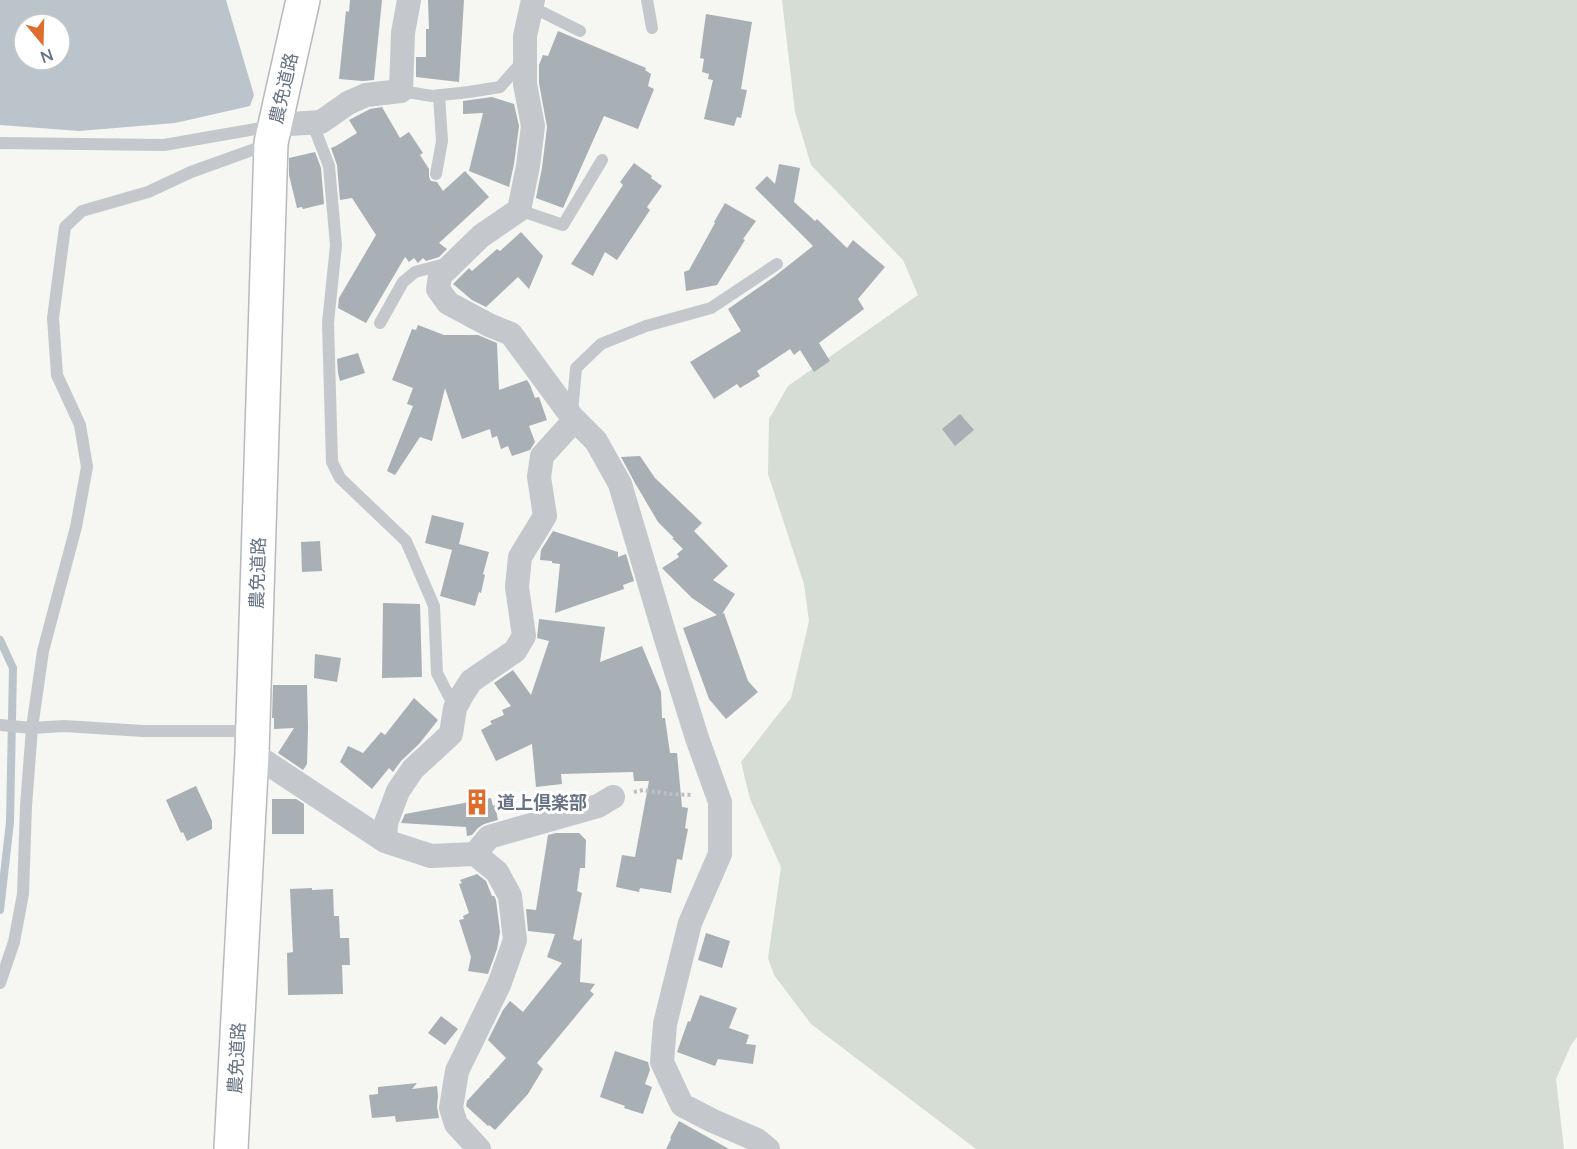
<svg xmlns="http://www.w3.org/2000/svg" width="1577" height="1149" font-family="Lato,'Noto Sans JP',sans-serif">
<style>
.green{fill:#d6ddd4}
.water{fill:#bbc4ca;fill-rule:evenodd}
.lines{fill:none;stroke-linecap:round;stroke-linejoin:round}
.stream{stroke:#bbc4ca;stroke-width:8}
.building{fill:#a8afb5}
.secondary-casing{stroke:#b6babf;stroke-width:36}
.path{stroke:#bebfc2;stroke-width:4;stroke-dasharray:3 3;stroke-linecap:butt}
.lane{stroke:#c4c7cb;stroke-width:12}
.street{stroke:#c4c7cb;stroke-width:24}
.secondary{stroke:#fff;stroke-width:33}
.labels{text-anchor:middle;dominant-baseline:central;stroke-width:6;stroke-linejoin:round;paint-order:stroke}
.street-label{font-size:18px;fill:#667283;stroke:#fff}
.poi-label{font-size:18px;font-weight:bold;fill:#667283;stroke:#fff;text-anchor:start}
</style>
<rect width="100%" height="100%" fill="#f6f6f3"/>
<path class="green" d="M782,0h795v1037l-6,8 -15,34 8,70h-588l-165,-125 -37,-49 -6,-17 13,-91 -31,-68 -9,-37 50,-64 18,-77 -5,-37 -36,-110 1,-55 19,-33 130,-91 -15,-35 -92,-95 -16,-53z"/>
<path class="water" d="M0,0h226l28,95 -4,11 -75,17 -96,8 -79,-6zM24,24h36v36h-36z"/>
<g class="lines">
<path class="stream" d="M0,640l13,28 -3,154 -10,88"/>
</g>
<path class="building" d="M350,0h32l-8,80 -11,1 -24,-2 7,-68 3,1z
M428,0h36l-5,82 -43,-5v-20h10v-28h3z
M706,14l46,8 -11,67 6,1 -6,28 -4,-1 -3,9 -30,-7 9,-39 -5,-1 1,-5 -7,-2 2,-13 -4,-1z
M558,31l88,37 -1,2 6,4 -3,12 6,3 -16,40 -34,-13 -41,92 -27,-10 6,-30 5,-41 -8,-44v-18l4,-10 5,1z
M492,97l22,7 5,22 -5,38 -5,23 -40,-16 14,-58 -20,1v-13z
M382,107l18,31 9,-6 14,21 -3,2 9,14v8l2,4 6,1 6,9 22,-20 24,26 -50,46 8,6 -8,8 -13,4 -3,-3 -5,5 -4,-5 -5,4 -4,-5 -39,66 -28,-15 1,-10 37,-63 -24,-37 -12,2 -3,-35 -6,-17 5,-2 21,-13 -8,-13 21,-11z
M315,152l6,16 3,36 -21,5 -1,-2 -5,1 -8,-33v-17z
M634,163l18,13 -1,2 11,8 -15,21 3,3 -33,50 -12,-8 -12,24 -22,-12 52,-79 -3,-3z
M779,164l21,4 -6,34 21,19 2,-2 30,29 6,-8 32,27 -27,32 6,10 -45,34 11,18 -16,11 -14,-22 -6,5 -4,-6 -33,22 3,5 -20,12 -3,-4 -23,15 -24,-37 51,-31 -13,-22 47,-33 38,-30 -58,-58 12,-12 8,8z
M725,203l31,18 -13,18 2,1 -28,45 -31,6 -2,-19 5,-2 26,-47 -1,-1z
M521,232l22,24 -14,33 -11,-12 -32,30 -14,-7 -19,-16 16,-16 3,3 25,-22 3,2z
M418,325l26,10h34l19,8 2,47 28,-10 3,5 5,13 4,-1 8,23 -18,6 6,16 -5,8 -18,6 -4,-10 -7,3 -4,-13 -5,2 -2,-9 -28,10 -17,-51 -13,53 -12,-4 -25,38 -8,-4 26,-65 -6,-2 6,-16 -21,-8 20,-51 4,1z
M358,353l7,20 -25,8 -2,-8 -1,-14z
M960,414l14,16 -19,16 -13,-17z
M640,456l15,22 47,45 -8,8 34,35 -15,14 22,14 -13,20 2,-1 24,68 10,11 -32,27 -17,-20 -26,-71 34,-13 -25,-17 -30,-30 17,-11 -2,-3 6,-5 -11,-11h2l-16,-16 -23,-39 -14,-26z
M432,515l32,8 -5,21 30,8 -6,22 2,1 -4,18 -2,-1 -4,14 -35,-10 12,-46 -27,-7z
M553,531l65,21v5l8,-3 8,27 -11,4 1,4 -69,24 5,-49 -8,-1v-2l-12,-1 1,-10z
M320,541l2,30 -20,1 -1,-30z
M383,603l37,1 2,73 -40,1z
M539,619l66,8 -5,35 42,-16 19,46 1,26h3l5,35h7l5,54 6,1 -3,20 3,1 -6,31 -5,-1 -6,34 -31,-5 -1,4 -23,-5 6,-32 13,2 14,-76h-15l-1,-9 -72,2 1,10 -26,3 -4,-43 -36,17 -15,-31 11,-6 -2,-3 14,-6 -2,-5 9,-4 -17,-23 19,-13 18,25 18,-54 -12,-3z
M315,654l26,4 -4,24 -23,-4z
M273,685h34l1,42 -1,37 -4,6 -25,-17 16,-25 -20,1v-11h-2z
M414,698l24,22 -19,24 -18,17 -8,11 -4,-4 -17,21 -32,-27 8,-16 15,7 18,-21 4,3z
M196,786l16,35v8l-25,12 -4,-9 -2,1 -15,-33z
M491,798l2,8 2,-1 3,15 -14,4 -6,4 -6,7 -5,1 -1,-9 -65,-4 4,-9z
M272,799h24l8,5v30h-32z
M556,833h23l7,7 -1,28h-5l-3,23 5,2 -9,46 6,2 3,-3 -2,44 15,2 -5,7 4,3 -57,69 6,6 -15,25 -33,36 -6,-5 -1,1 -22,-20 1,-5 21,-23h2l-1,-1 17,-19 -18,-18 15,-30 7,-9 13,11 39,-49 -15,-6 8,-23 -27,-3 -2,-22 10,1 12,-75z
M477,874l9,7 6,15h2l2,4 4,32 -3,17 -9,25 -20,-3 3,-14 -12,-37 5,-1 -1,-3 6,-3 -10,-29 3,-1 -2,-3z
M312,888v2l21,-1 1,27h5l1,22h9l1,27h-8l1,29 -55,1 -1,-42 6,-1 -3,-63z
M706,933l24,8 -8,27 -24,-8z
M700,995l37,13 -8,20 20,7 -3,9 10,1 -3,19 -35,-5 -3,7 -38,-14 11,-31 2,1z
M441,1016l17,13 -13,16 -17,-12z
M615,1051l33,11 2,8 -5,14 7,3 -9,27 -19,-6 1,-2 -25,-9z
M417,1083l-5,6 25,-3 1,10 -1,10 2,12 -43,4 -1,-6 -23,2 -3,-23 9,-1v-7z
M679,1121l50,28h-63l5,-10 -1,-1z"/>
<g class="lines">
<g class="secondary-casing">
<path id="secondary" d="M231,1149l21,-396 19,-610 32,-143"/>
</g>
<path class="path" d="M634,792l9,-2 27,4 22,1"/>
<path class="lane" d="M647,0l5,28
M532,7l48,24
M401,91l31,5 37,-4 31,-5 22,-25
M312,122l17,44 7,79 -8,78 4,139 8,16 66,63 28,65 3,67 18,35
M0,143l164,2 109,-19
M436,174l6,-33 -3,-46
M519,210l44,15 39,-65
M380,323l23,-41 12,-10 30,-8
M572,413l4,-45 25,-24 45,-18 65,-18 66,-44
M0,725l32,3 32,-2 79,5h108
M0,983l14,-41 9,-48 3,-88 6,-78 11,-77 33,-124 11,-60 -7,-42 -23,-50 -4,-57 12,-91 17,-16 66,-19 43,-20 78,-28"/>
<path class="street" d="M533,0l-8,36v48l8,42 -5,40 -9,44 -38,26 -41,40 -2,13 10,14 41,22 22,9 61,83 24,24 24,43 46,155 31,99 23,64v52l-30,69 -25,101 -3,38 20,43 31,16 44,19 11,9
M274,125l47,-3 27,-19 18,-8 35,-4 2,-58 6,-33
M252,753l133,88 46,15 44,-2 22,18 13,24 5,44 -16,45 -42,86 -6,37 5,16 23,25
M385,841l1,-18 12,-32 15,-22 38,-35 4,-26 7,-13 9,-14 44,-30 9,-15 -7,-49 3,-30 25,-41 -6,-39 3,-21 29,-32 1,-7
M475,854l14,-17 109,-31 15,-9"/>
<use href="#secondary" class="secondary"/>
</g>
<defs>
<g id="building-bare" transform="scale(2.07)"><path d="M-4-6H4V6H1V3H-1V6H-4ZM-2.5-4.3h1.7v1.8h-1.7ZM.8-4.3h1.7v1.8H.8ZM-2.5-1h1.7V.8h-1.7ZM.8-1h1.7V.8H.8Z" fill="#de6d2b" stroke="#fff" stroke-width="2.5" paint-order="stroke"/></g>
</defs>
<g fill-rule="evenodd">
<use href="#building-bare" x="477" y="802"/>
</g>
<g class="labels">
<g class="street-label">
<text transform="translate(283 88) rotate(-77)">農免道路</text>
<text transform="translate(257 573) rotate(-88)">農免道路</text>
<text transform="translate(236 1058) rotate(-87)">農免道路</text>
</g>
<g class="poi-label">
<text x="497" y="802">道上倶楽部</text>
</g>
</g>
<g transform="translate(42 42) rotate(161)"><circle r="28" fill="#ffffff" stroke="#c2c7cd" stroke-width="1.5"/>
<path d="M0-4.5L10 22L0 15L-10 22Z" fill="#de6d2b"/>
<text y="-9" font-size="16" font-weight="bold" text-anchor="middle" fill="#667283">N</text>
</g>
</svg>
